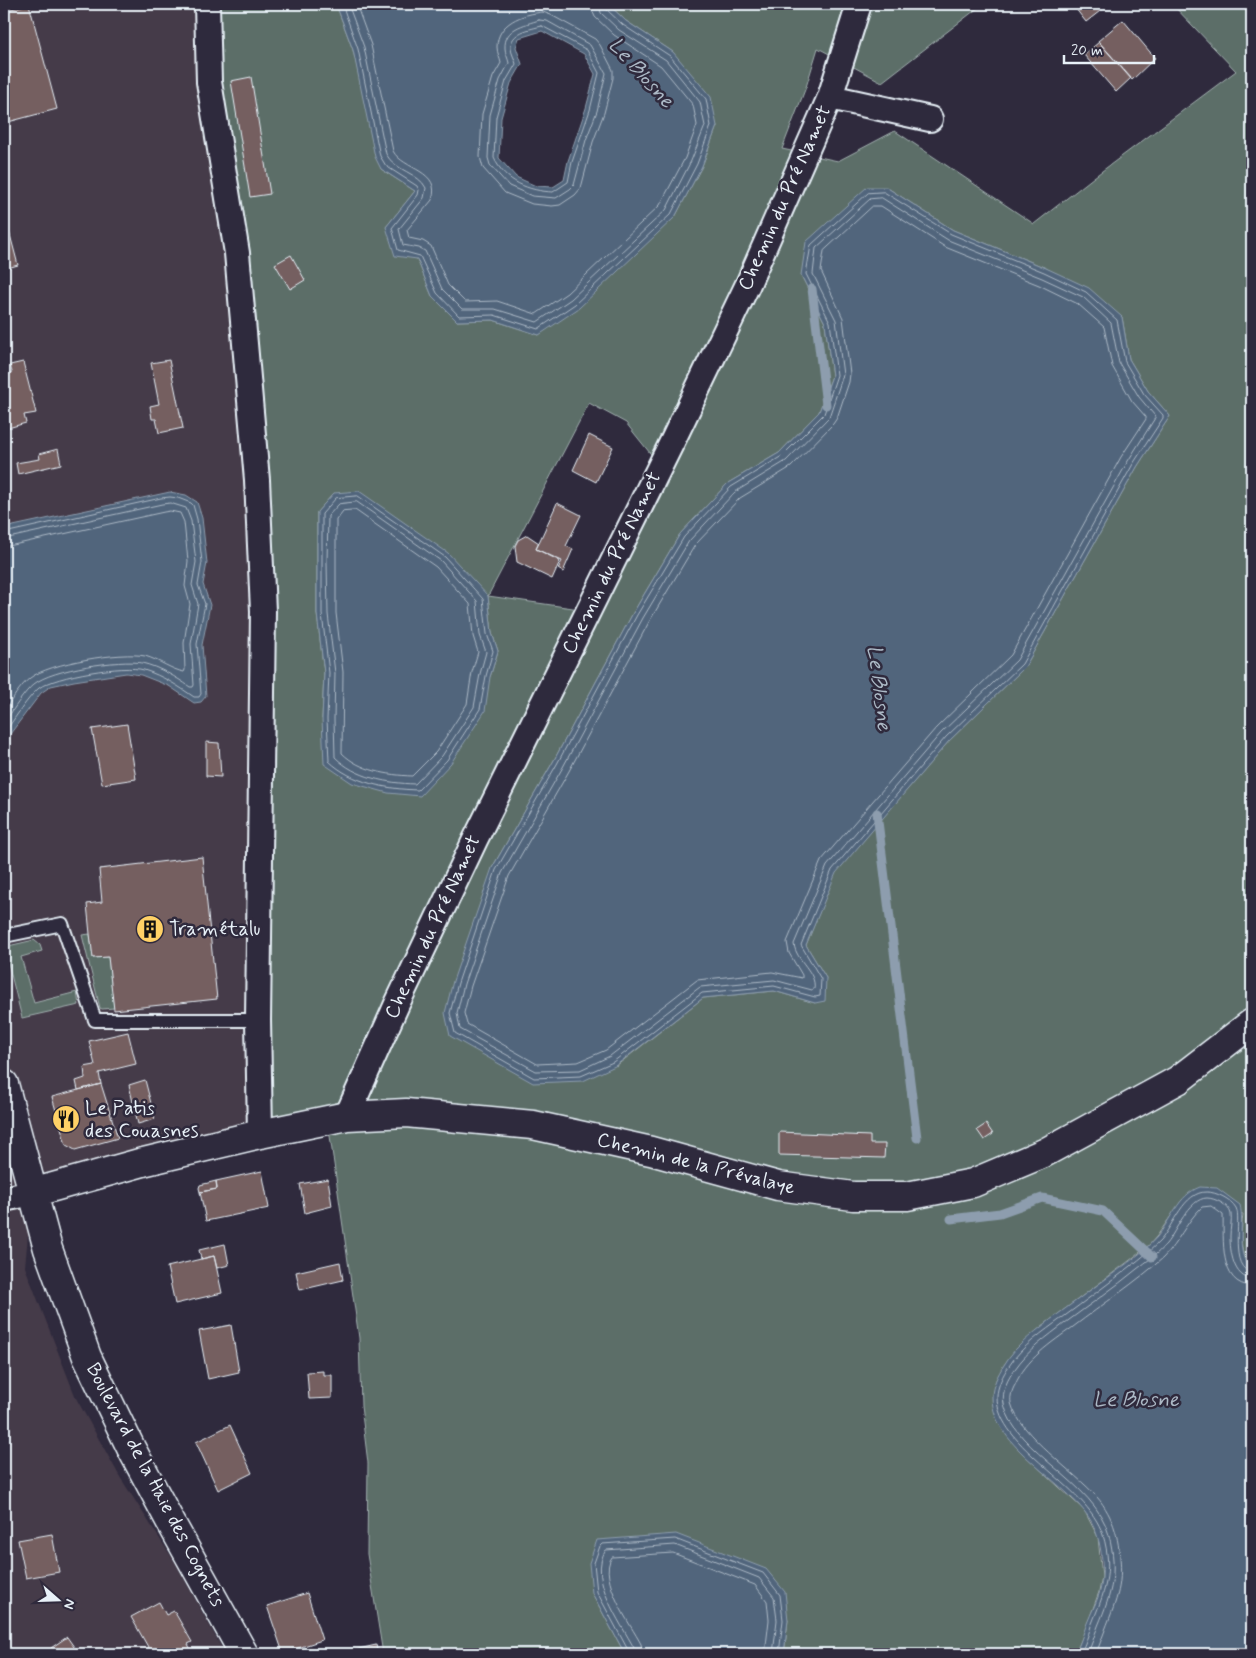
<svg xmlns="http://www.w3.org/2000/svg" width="1256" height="1658" font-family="Mynerve,sans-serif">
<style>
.built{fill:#443a48}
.green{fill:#5b6e67;stroke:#a2b0b0;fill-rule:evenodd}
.water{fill:#51657c;stroke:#8d9dae;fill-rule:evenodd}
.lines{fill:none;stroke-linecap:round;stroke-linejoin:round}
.shore{stroke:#acb9c6;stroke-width:1}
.stream{stroke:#8d9dae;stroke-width:9}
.building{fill:#745e61;stroke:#e8f1f8}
.lane-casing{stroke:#e8f1f8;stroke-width:16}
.street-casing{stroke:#e8f1f8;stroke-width:28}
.secondary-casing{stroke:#e8f1f8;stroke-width:31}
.lane{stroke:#2f2a3d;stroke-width:12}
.street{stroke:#2f2a3d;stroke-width:24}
.secondary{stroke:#2f2a3d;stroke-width:28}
.labels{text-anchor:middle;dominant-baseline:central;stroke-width:5;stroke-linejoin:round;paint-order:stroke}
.street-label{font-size:20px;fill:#e8f1f8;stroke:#2f2a3d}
.poi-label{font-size:20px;fill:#e8f1f8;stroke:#2f2a3d;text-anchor:start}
.water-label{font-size:21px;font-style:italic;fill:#acb9c6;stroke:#2f2a3d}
</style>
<rect width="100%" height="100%" fill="#2f2a3d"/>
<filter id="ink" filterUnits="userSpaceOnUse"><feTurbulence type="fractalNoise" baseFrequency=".02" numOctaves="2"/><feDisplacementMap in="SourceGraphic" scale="10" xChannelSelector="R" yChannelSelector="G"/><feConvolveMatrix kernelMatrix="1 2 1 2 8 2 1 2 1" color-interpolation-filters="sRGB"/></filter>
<g filter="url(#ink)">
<path class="built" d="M4,4h194l35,253 23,329 8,534 -232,73 -7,74 51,131 44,79 56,87 49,90h-221z"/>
<path class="green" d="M198,4h139v3l16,43 28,119 34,22 -29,36 31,32 15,37 25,25 36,-1 46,15 136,-118 27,-51 15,-40 -44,-74 -47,-31 -18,-17h375l-101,78 -64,-34 -12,39 -24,62 56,12 57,-30 139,93 60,-47 142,-106 -64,-67h80v1265c-14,-12 -11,-38 -9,-55l-61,-14 -25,36 -8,9 -20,16 -88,66 -26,23 -11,15 -8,15 -4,15 9,30 8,12 11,14 64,59 14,27 4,40 -3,15 -16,44 -8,18h-291l4,-34 -196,-27 33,61h-242l-16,-100 1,-91 -7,-57 -2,-68 -29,-202 -21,-23 -45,7 -8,-534 -23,-329zM886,187l67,43 93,38 76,49 7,42 19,32 22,25 -33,51 -112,200 -76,74 -114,132 -29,72 20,33 -11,25 -41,-12 -71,7 -87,68 -124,-198 61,-106 80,-149 47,-79 48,-51 51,-30 40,-41 13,-36 -7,-53 -24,-48zM589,403l37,20 44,55 -69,134 -113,-16zM334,493l154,103 4,37 6,18 -8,26 -168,42 2,-46 -7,-59v-102z
M90,934l3,24 15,-1 6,51 -12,1 -2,-1 -18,-73z
M34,940l6,5 2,6 -21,6 13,46 43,-11 2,13 -57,13 -18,-71z"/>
<path class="water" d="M337,4h271l18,17 47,31 38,45 6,29 -15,40 -27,51 -96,91 -40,27 -46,-15 -36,1 -25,-25 -15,-37 -22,-3 -9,-29 29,-36 -34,-22 -6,-12 -22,-107 -16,-43zM542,31l42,23 11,20 -9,34 -18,53 -4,19 -11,7 -17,-1 -20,-9 -17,-19 2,-40 10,-35 11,-19 -6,-17 3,-9z
M867,187h19l67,43 93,38 43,20 33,29 7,42 19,32 22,25 -33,51 -112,200 -76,74 -113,132 -30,72 20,33 -1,23 -10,2 -41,-12 -71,7 -88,68 -32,15 -50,2 -83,-47 -5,-23 8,-32 39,-113 61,-106 80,-149 47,-79 48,-51 51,-30 40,-41 13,-36 -7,-53 -24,-48 5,-33z
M359,491l89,62 40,43 4,37 6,18 -8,26 -5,34 -34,52 -31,33 -32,-3 -36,-10 -28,-19 -2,-45 2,-46 -7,-59v-102l17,-19z
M170,492l16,3 11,7 5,16 5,45 -4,21 7,21 -8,40 4,51 -5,6 -7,1 -25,-17 -28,-11 -15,-2 -52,8 -23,5 -10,7 -37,49v-214z
M1200,1187l17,1 23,17c5,19 -6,50 12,64v385h-177c5,-10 8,-20 12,-31 4,-10 10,-21 13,-32 5,-21 2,-50 -9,-70 -23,-40 -99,-73 -99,-124 0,-11 6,-23 12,-32 12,-21 35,-36 54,-51 18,-13 35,-26 52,-38 16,-12 34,-24 47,-39 14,-17 21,-42 43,-50z
M676,1534l90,35 19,23 3,28 -4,34h-159l-33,-61 -3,-30 8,-23z"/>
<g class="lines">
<path class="shore" d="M342,4l16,45 22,107 6,10 31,20 2,4 -1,5 -26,33 6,22 22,6 17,37 22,23 35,-1 44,14 37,-25 96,-90 26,-50 14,-38 -5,-27 -36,-43 -47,-31 -17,-16 -1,-5
M348,4l16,43 22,107c9,17 33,19 40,34l-2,10 -25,31 4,16 16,3 6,3 17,38 20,20h33l42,13 34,-23 95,-89 25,-49 14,-35 -5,-24 -34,-42 -47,-30 -18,-17 -2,-9
M356,4l15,41 22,106c10,19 49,19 39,49l-25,30 2,8 14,3 8,5 17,39 17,17 32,-1 39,13 31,-21 93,-88 25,-47 12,-33 -4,-20 -32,-39 -47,-31 -19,-18 -3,-7 -1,-6
M543,12l8,3 44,24 5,6 13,25v8l-9,35 -11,29 -12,46 -6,7 -15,10 -8,1 -20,-2 -27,-11 -22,-25 -3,-11 2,-43 11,-37 8,-14c-1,-5 -4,-10 -4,-16 0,-24 25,-33 46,-35z
M539,20l8,1 43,24 16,28 -9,38 -11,29 -12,45 -4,4 -14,9 -24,-2 -23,-10 -19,-21 -2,-7 2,-43 10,-35 9,-17c-1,-5 -4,-10 -4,-15 -1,-20 19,-23 34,-28z
M542,26l45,24 12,23 -9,37 -18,52 -4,20 -15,10c-24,-1 -48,-10 -59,-34l2,-41 10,-36 10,-17c-1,-5 -5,-11 -5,-16 -1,-16 19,-19 31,-22z
M884,192l67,42 93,38 42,20 31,28 8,42 19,32 19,21v3l-30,46 -111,200 -76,73 -114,133 -31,75 20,34 -1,17 -5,1 -41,-11 -72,7 -89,69 -32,14 -47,2 -79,-45 -5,-20 8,-30 38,-113 61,-106 80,-149 47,-78 47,-50 51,-31 42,-42 13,-39 -7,-53 -24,-48 5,-29 57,-52z
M882,198l66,42 94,38 41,19 28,26 8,40 20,34 16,19v2l-27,43 -111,199 -76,73 -114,133 -33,78c2,17 23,28 20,45l-2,1 -38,-10 -74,7 -90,69 -30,14 -44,1 -76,-42 -3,-16 7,-29 38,-111 61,-106 80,-149 46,-77 46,-49 51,-31 43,-44 14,-42 -7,-55 -23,-46 3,-26 54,-49z
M873,206h8l64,41 94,38 39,19 26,23 8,39 20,35 14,16v2l-25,38 -110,198 -75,73 -115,133 -34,81 2,11 13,22v3l-30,-6 -75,8 -91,70 -28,12 -41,2 -70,-40 -3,-11 7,-27 38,-110 60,-105 80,-149 46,-77 45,-47 51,-31 42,-43 4,-6 12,-36 1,-8 -7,-56 -22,-47 3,-20z
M358,496l87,61 38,42 4,35 6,17 -7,25 -6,33 -33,51 -29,30c-32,-1 -66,-7 -89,-29l-2,-42 2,-46 -7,-59v-100l14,-16z
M357,502l84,59 36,40 3,34 6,17 -6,22 -6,33 -32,49 -27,28c-28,-1 -59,-6 -80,-27l-1,-38 1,-46 -7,-59 -1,-52 1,-46 11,-12z
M355,510l81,57 34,37 3,32 5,16 -6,20 -5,32 -31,48 -24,24c-24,-1 -52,-5 -70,-23l1,-81 -7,-59v-93l7,-9z
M4,533l157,-35 9,-1 8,1 13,5 2,2 4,14 5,43 -4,23 7,19 -8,40 4,50 -2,3h-5c-16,-11 -31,-21 -50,-27 -19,-6 -89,6 -105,18 -10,8 -27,34 -35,46
M4,539l158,-35 8,-1 16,5 5,13 5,41 -4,23 6,19 -7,40 3,41 -1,2h-3c-14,-10 -31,-20 -48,-24 -22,-4 -90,6 -108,21 -10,8 -22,28 -30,39
M4,547l160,-35 6,-1 10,2 4,9 4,39 -3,25 5,18 -6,39 1,27 -1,2c-12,-2 -25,-12 -39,-16 -23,-5 -96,7 -115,22 -10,8 -18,22 -26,33
M629,1654l-1,-4 -31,-58 -3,-29 6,-17 2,-2 73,-5 88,34 17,22 3,25 -4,34
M635,1654l-1,-6c-13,-25 -47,-71 -28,-98l69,-5 84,33 15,19 3,23 -4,34
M643,1654l-2,-10c-10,-19 -44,-66 -29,-87l61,-4 82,32 12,16 2,19 -4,34
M1080,1654c5,-9 8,-18 11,-28 13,-33 23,-54 12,-91 -16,-51 -106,-87 -106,-138 0,-10 6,-23 12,-31 13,-20 34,-34 53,-48 23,-17 46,-34 69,-52 10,-8 20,-16 29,-25 13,-15 24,-50 47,-49 9,0 24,7 29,16 6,11 -8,62 16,64
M1087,1654c5,-9 7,-18 11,-28 14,-34 20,-54 11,-91 -14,-54 -94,-81 -105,-131 -3,-12 4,-26 11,-35 13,-19 32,-32 50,-46 24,-18 49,-35 72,-54 10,-8 21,-15 29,-25 10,-12 23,-46 41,-46 8,0 22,7 24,16 1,7 -1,15 -1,22 0,15 3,42 22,43
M1096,1654c3,-8 6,-16 9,-24 12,-31 19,-47 14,-81 -1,-6 -2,-13 -4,-19 -3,-11 -10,-24 -18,-33 -23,-26 -77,-61 -86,-94 -1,-6 1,-13 4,-18 11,-26 36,-42 58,-58 30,-23 62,-44 90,-69 15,-15 23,-36 39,-51l9,-1 12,9c1,23 -5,70 29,71"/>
<path class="stream" d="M812,289l14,116
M877,813l40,325
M951,1219l49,-6 42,-15 61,13 49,46"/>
</g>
<path class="building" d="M29,4l28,105 -49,13 -4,-15v-96z
M1072,4h37l-23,18z
M1123,20l32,38 -23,22 -34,-39z
M1099,42l32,36 -15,14 -32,-37z
M251,77l19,117 -20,3 -19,-116z
M4,212l14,53 -14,4z
M291,255l14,25 -15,9 -15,-25z
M169,360l14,68 -24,5 -3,-14h-4l-2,-13 9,-2 -8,-41z
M23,362l13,51 -12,2 2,8 -22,6v-55l8,-2 -2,-7z
M589,435l24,12 -17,35 -23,-12z
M58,449l3,15 -43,10 -2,-11 24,-4 -1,-5z
M557,503l24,12 -15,31 7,3 -10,23 -5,-3 4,-8 -26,-12z
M527,535l12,8 -3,6 24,12 -8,18 -35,-17 -2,-16 3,-6z
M127,724l9,55 -34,5 -10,-55z
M206,742l13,1 2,34 -15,-1z
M202,857l15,142 -103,11 -6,-53 -15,1 -3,-24 -3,-30 15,-2 -3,-33z
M128,1032l8,32 -37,9 2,11 -23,6 -2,-9 9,-3 -1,-11 11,-2 -6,-24z
M145,1080l10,39 -17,5 -9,-39z
M101,1084l17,54 -43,12 -9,-5 -14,-48z
M986,1124l7,10 -9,6 -7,-10z
M779,1132l91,4v8h15l-1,14 -105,-3z
M262,1171l7,37 -63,13 -6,-29 17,-3 -1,-8z
M328,1179l4,27 -27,7 -5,-29z
M216,1181l1,8 -17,3 -1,-4 1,-3z
M225,1244l4,21 -12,3 -3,-12 -13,3 -2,-9z
M214,1256l8,37 -47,11 -8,-37z
M340,1262l3,18 -43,10 -4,-18z
M231,1325l8,47 -31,7 -9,-48z
M323,1371v4h9v23l-23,1 -2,-27z
M230,1425l22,48 -34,17 -22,-48z
M52,1534l7,38 -33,6 -8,-38z
M307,1593l15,47 -39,13 -16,-47z
M159,1602l7,13 8,-4 18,31 -4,2 5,10h-41l-21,-37z
M67,1637l12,17h-24l-4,-6z
M376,1645l2,9h-27l-1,-3z"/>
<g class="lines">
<g class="lane-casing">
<path id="lane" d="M4,936l58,-12 33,96h163"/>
</g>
<g class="street-casing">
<path id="street" d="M207,4l2,78 28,171 20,227 6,131 -5,409 2,114
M830,97l100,22
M347,1116l50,-112 78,-164 199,-402 74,-154 82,-187 29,-93
M4,1199l28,-6"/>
</g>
<g class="secondary-casing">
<path id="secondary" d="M4,1084l44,165 39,108 44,91 39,73 74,133
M32,1193l111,-31 117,-28 87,-18 59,-3 127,12 118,26 127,35 75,10h54l66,-13 71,-30 134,-73 74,-57"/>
</g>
<use href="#lane" class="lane"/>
<use href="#street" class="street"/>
<use href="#secondary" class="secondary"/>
</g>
</g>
<defs>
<g id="building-disc" transform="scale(1.4375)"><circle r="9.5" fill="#ffd166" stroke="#2f2a3d"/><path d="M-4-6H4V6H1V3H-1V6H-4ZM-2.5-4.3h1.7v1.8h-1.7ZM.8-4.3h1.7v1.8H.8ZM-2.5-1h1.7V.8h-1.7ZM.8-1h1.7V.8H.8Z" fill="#111"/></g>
<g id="restaurant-disc" transform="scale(1.4375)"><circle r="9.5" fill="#ffd166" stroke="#2f2a3d"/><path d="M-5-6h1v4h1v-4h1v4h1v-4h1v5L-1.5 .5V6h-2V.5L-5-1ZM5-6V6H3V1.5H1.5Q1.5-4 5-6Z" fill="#111"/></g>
</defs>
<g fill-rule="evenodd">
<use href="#building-disc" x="150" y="929"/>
<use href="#restaurant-disc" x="66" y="1119"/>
</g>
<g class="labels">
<g class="street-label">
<text transform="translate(785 198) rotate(-66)">Chemin du Pré Namet</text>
<text transform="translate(612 563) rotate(-64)">Chemin du Pré Namet</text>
<text transform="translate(433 927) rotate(-65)">Chemin du Pré Namet</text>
<text transform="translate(696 1164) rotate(14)">Chemin de la Prévalaye</text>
<text transform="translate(155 1485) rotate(62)">Boulevard de la Haie des Cognets</text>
</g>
<g class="poi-label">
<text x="169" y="929">Tramétalu</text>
<text x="85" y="1108">Le Patis<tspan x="85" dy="23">des Couasnes</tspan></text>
</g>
<g class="water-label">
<text transform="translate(641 73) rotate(48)">Le Blosne</text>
<text transform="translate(879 688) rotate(83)">Le Blosne</text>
<text x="1136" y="1400">Le Blosne</text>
</g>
</g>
<rect width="1256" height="1658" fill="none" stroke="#2f2a3d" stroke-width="20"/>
<rect x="10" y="10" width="1236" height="1638" fill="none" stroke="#e8f1f8" stroke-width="2" filter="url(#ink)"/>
<g transform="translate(58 1600) rotate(110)" stroke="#2f2a3d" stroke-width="4" paint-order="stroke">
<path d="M0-4L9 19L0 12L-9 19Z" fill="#e8f1f8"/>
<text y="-8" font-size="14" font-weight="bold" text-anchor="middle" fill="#e8f1f8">N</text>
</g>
<path d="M1064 55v8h90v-8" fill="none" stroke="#e8f1f8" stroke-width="2.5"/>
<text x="1071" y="55" font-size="15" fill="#e8f1f8" stroke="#2f2a3d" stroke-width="4" paint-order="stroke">20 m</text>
</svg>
